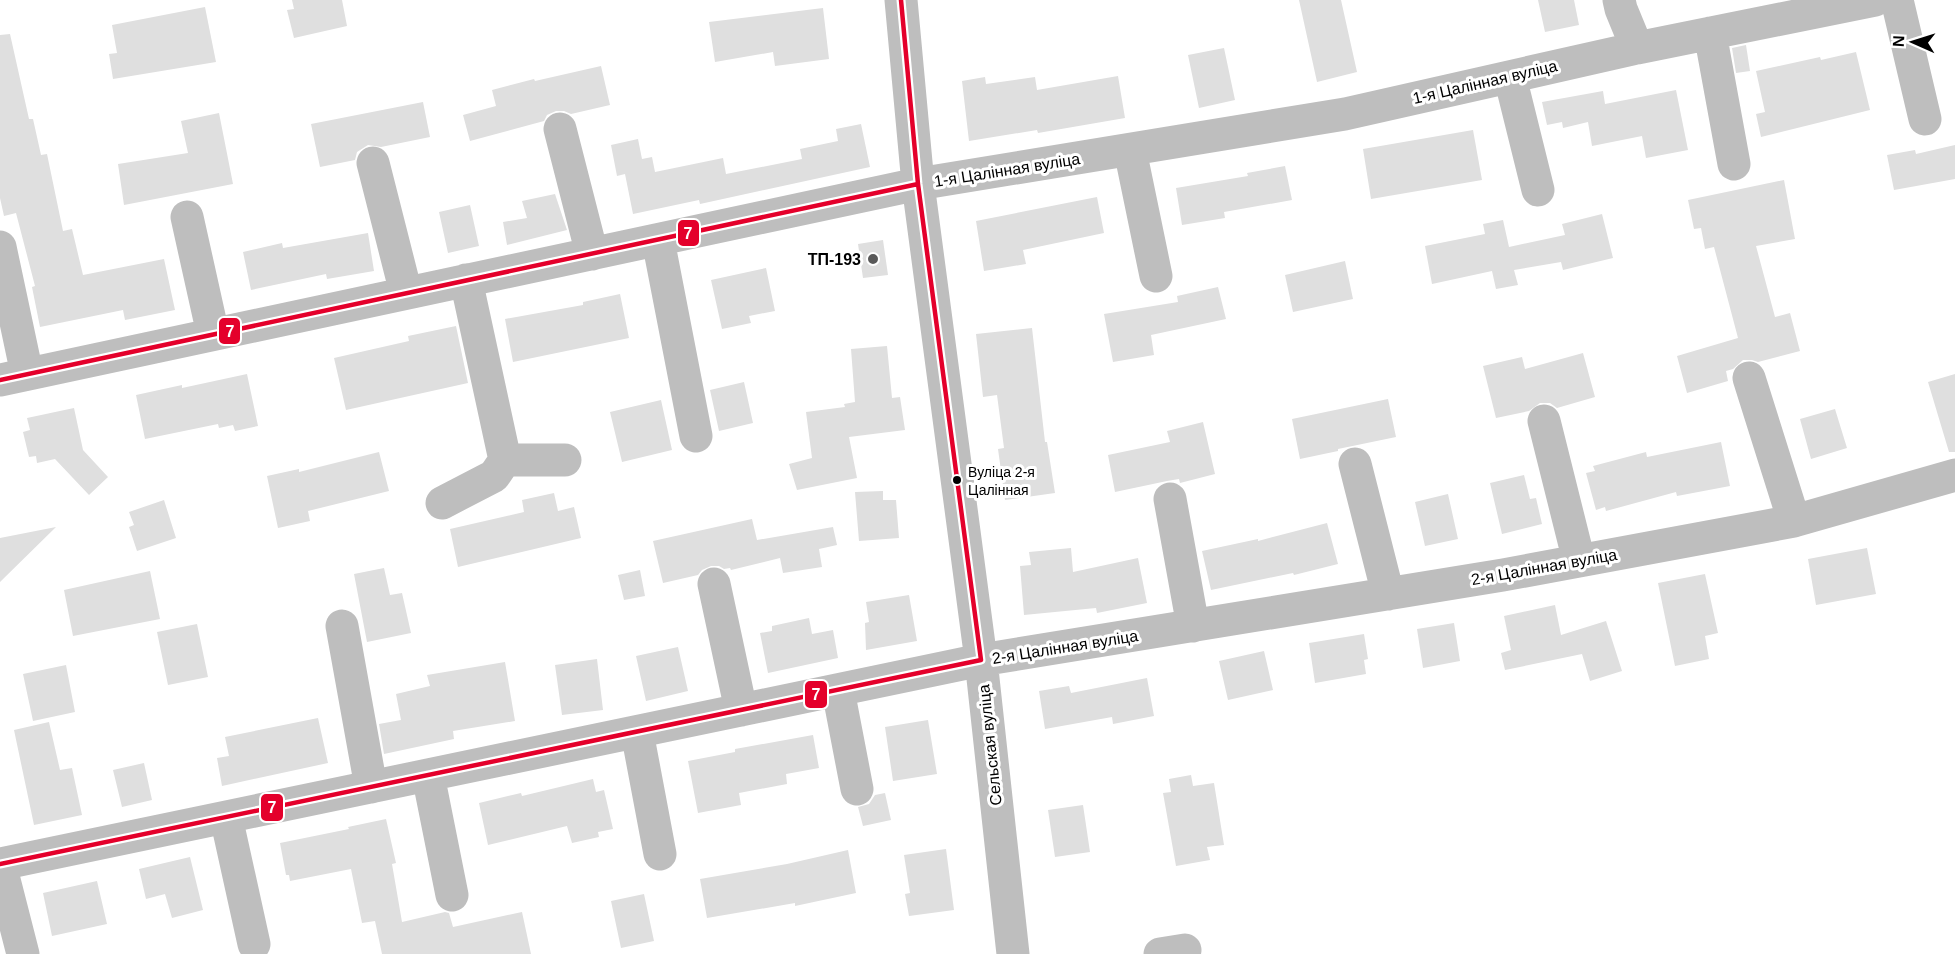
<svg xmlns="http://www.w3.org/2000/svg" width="1955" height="954" font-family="Arial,sans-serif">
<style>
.building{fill:#dfdfdf}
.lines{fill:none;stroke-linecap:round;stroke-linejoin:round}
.minor{stroke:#bebebe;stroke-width:33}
.bus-1-casing{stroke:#fff;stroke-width:9}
.bus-1{stroke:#e4002b;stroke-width:4.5}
.poi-dot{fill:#595959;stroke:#fff;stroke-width:2}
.bus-dot{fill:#000;stroke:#fff;stroke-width:2}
.labels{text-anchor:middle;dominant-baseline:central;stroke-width:6;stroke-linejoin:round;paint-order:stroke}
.bus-label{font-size:14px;fill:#000;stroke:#fff;text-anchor:start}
.street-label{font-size:16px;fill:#000;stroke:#fff}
.poi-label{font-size:16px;font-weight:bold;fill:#000;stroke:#fff;text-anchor:end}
.line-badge{stroke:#fff;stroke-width:2}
.badge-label{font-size:16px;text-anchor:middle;font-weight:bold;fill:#fff}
</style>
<rect width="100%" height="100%" fill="#fff"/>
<path class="building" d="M292,0h50l5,26 -53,12 -7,-28 7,-1z
M1299,0h42l16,72 -40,10z
M1538,0h36l5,25 -34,7z
M205,7l11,55 -103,17 -4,-25 8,-1 -5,-28z
M823,8l6,51 -54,7 -2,-14 -58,10 -6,-40z
M10,34l19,85h4l8,36 6,-1 16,77 9,-2 11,46 81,-16 11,51 -50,10 -2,-10 -83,17 -8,-40 3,-1 -19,-73 -12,3 -4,-18v-163z
M1746,45l4,26 -14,2 -4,-25z
M1224,48l11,52 -36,8 -11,-53z
M1856,52l14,58 -109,27 -5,-23 9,-2 -9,-41 64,-14 1,3z
M601,66l9,39 -39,9 -7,-3h-8l-9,4 -3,6 -74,20 -7,-26 33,-9 -4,-16 42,-11 1,2z
M1118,76l7,42 -87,15 -1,-3 -68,11 -7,-60 23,-4 1,7 49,-7 2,13z
M1676,90l12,60 -42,8 -4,-22 -50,10 -4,-24 -25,6 -1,-6 -15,3 -5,-23 61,-11 2,13z
M423,102l7,35 -49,10 -13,-2 -11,7 -2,8 -35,7 -9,-43z
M219,113l14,71 -109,21 -6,-41 70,-11 -7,-32z
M861,124l9,43 -170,37 -1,-4 -66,14 -8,-40 -8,2 -6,-31 27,-6 4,20 10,-2 3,15 68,-14 3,16 76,-15 -2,-10 38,-8 -2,-12z
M1473,130l9,50 -111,19 -8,-50z
M1955,145v34l-61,11 -7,-35 28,-5 1,4z
M1285,166l7,34 -68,12 1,6 -43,7 -6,-37 72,-12 -1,-3z
M1784,180l11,59 -39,7 19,71 15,-4 10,38 -42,11 -6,-2h-9l-10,9 -7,2 2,10 -41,12 -10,-37 61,-18 -24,-91 -9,2 -4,-21 -7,1 -6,-29z
M555,194l12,36 -60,15 -4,-23 24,-4 -5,-17z
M1097,197l7,36 -81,17 3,14 -42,7 -8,-50z
M470,205l9,41 -31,7 -9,-41z
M1602,214l11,44 -50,12 -2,-8 -47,8 4,15 -22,4 -4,-18 -60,13 -7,-38 60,-12 -2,-10 20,-4 6,27 56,-12 -3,-11z
M368,233l6,38 -47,8 -1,-5 -75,16 -8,-38 39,-9 1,5z
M883,240l5,35 -25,3 -5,-34z
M1345,261l8,38 -60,13 -8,-37z
M766,268l9,43 -26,5 2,7 -29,6 -11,-49z
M1218,287l8,32 -75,16 3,20 -41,7 -9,-48 74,-12 -1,-6z
M620,294l9,44 -116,24 -8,-43 78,-14v-3z
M456,326l12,57 -122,27 -12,-52 75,-17 -1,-5z
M1032,328l13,114h2l8,51 -50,7 -7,-51 6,-1 -7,-53 -14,2 -7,-63z
M887,346l5,52 8,-1 5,33 -56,7 8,41 -60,12 -8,-26 23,-6 -6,-46 39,-5 -1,-3 11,-2 -4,-53z
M1583,353l12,44 -38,11 -7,-5h-10l-11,8 -33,7 -13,-52 39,-9 3,12z
M247,374l11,52 -23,5 -2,-6 -14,3 -1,-4 -73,15 -9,-44 46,-10v3z
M1955,374v78h-6l-21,-70z
M744,382l9,41 -34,8 -9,-41z
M1388,399l8,38 -58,12v2l-38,8 -8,-40z
M661,400l11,50 -50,12 -12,-50z
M74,408l9,42 25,27 -19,18 -34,-36 -18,4 -1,-7 -7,1 -6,-25 7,-2 -3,-12z
M1835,409l12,39 -36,11 -11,-40z
M1203,422l12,52 -35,9 -1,-4 -12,2 -52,11 -7,-37 62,-13 -3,-11z
M1721,442l9,44 -53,10 -1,-4 -70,19 -1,-4 -9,3 -10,-37 9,-2 -2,-5 53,-14 1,5z
M379,452l10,39 -81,20 2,10 -32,7 -11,-52 32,-7v3z
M1524,475l6,24 6,-1 6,26 -40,10 -12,-51z
M883,491v9h13l3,38 -40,3 -4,-49z
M554,493l4,18 16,-4 7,31 -123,29 -8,-38 74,-17 -2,-12z
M1448,494l10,45 -33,7 -10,-44z
M164,500l12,38 -39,13 -8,-24 5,-2 -5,-13z
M752,519l5,21 76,-13 4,18 -18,4 3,18 -39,6 -3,-15 -49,12 -1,-2 -6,1 -5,-3h-8l-9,4 -4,5 -35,8 -10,-42z
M1327,523l11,41 -44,11 -1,-2 -82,17 -9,-39 56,-12v2z
M56,527l-56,55v-44z
M1071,548l2,24 65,-14 9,45 -50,10 -1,-5 -72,7 -4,-49 11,-1 -2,-13z
M1867,548l9,46 -60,11 -8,-46z
M384,568l6,27 12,-2 9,40 -44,9 -13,-68z
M640,570l5,26 -21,4 -6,-25z
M150,571l10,48 -87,17 -9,-46z
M1705,574l13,59 -13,3 4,23 -34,7 -17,-83z
M909,595l8,46 -51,9 -1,-27 4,-1 -3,-20z
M1555,605l6,30 45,-14 16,50 -32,10 -8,-27 -77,16 -4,-17 10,-3 -7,-34z
M809,618l3,16 21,-4 5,28 -70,15 -8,-40 12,-2v-5z
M1454,623l6,38 -37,7 -6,-39z
M197,624l11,53 -40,8 -11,-53z
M1364,634l4,25 -4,1 2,14 -51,9 -6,-40z
M678,647l10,44 -42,10 -10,-45z
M1264,651l9,39 -45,10 -9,-39z
M597,659l6,51 -41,5 -7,-50z
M505,662l10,59 -62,10 1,8 -70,15 -5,-30 22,-4 -5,-26 34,-8 -3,-11z
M66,665l9,47 -42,9 -10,-47z
M1147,678l7,38 -41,8 -1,-7 -67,12 -6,-38 30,-5 2,7z
M318,718l10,45 -106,23 -5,-28 12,-2 -4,-19z
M928,720l9,54 -44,7 -8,-54z
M49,722l11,48 12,-2 10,47 -48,10 -20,-95z
M813,735l6,33 -33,6 1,10 -48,9 2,12 -43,8 -10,-52 47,-9v-3z
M144,763l8,37 -30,7 -9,-37z
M1191,775l2,11 21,-3 10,62 -17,2 3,13 -34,6 -13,-73 8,-1 -2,-13z
M593,779l3,13 8,-2 9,39 -15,3 1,5 -27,6 -5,-17 -79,19 -9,-42 42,-10 1,3z
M885,793l6,27 -28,6 -5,-19 11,-3 6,-9z
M1083,805l7,47 -35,5 -7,-47z
M386,819l10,44 -4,1 10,58 43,-10 4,1 4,14 69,-15 9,42h-149l-7,-33 -13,2 -11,-54 -61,12 -1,-6h-3l-6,-32 69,-14 -1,-2z
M946,849l8,61 -45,6 -4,-22 5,-1 -6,-38z
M848,850l8,43 -61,13v-3l-88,15 -7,-39 87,-15z
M190,857l13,53 -31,8 -7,-24 -19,5 -7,-30z
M97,881l10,43 -55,12 -9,-43z
M644,894l10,47 -33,7 -10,-47z"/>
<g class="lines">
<path class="minor" d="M901,0l17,184 63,476 32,294
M1619,0l2,9 16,39
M1897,0l28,119
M1710,33l24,131
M1510,77l28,113
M560,129l32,125
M1130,150l26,126
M373,163l33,130
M187,217l26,117
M658,240l38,196
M0,247l27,127
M466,280l39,180h60
M1749,378l45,143
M0,380l918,-196 427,-70 292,-66 238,-48
M1544,421l35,140
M1355,464l33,130
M1170,499l23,127
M442,503l52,-27 11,-16
M714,584l27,126
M342,626l29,161
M838,690l19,99
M637,732l23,122
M428,775l24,120
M226,817l28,127
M23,954l-23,-90 981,-204 522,-85 291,-54 161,-46
M1160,954l25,-4"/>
<g class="bus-1-casing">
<path id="bus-1" d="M0,380l918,-196
M0,864l981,-204 -63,-476 -17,-184"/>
</g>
<use href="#bus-1" class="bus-1"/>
</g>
<circle class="poi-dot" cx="873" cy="259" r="6"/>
<circle class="bus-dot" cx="957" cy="480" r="5"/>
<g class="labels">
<g class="bus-label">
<text x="968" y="472">Вуліца 2-я<tspan x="968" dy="18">Цалінная</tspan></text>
</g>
<g class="street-label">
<text transform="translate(1485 82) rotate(-13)">1-я Цалінная вуліца</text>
<text transform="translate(1007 170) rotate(-9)">1-я Цалінная вуліца</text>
<text transform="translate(1544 567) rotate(-10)">2-я Цалінная вуліца</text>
<text transform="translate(1065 647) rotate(-9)">2-я Цалінная вуліца</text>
<text transform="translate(990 745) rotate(-96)">Сельская вуліца</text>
</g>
<g class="poi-label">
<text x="861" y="259">ТП-193</text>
</g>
</g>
<g class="line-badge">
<rect x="677" y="219" width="23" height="28" rx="6" fill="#e4002b"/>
<rect x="218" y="317" width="23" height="28" rx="6" fill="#e4002b"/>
<rect x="804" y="680" width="24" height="29" rx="6" fill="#e4002b"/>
<rect x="260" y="793" width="24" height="29" rx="6" fill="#e4002b"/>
</g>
<g class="badge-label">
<text x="688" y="239">7</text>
<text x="230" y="337">7</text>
<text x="816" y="700">7</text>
<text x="272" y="813">7</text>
</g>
<g transform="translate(1913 42) rotate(273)" stroke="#ffffff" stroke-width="4.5" paint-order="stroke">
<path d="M0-4.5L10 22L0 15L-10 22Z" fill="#000000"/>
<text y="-9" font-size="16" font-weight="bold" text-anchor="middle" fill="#000000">N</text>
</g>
</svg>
